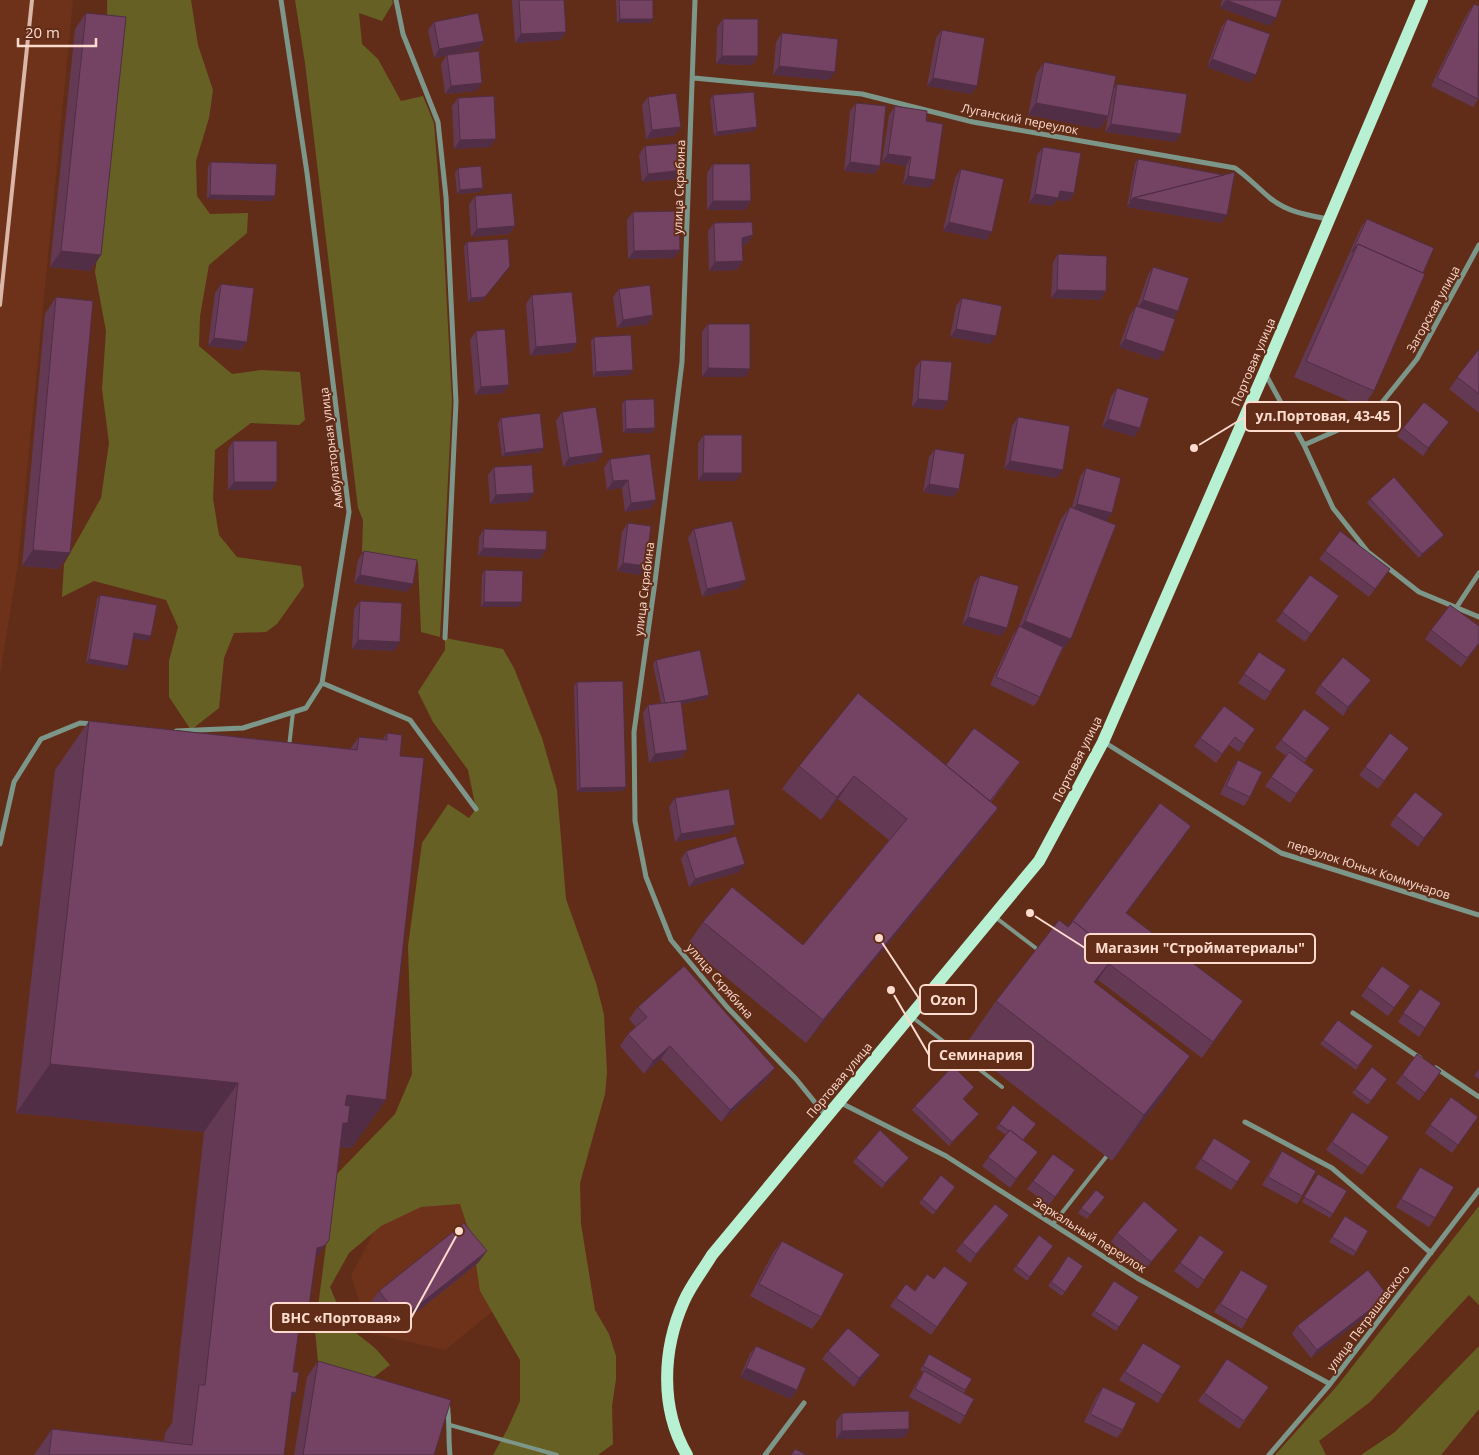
<svg xmlns="http://www.w3.org/2000/svg" width="1479" height="1455" font-family="'Open Sans',sans-serif">
<style>
.built{fill:#6d3219}
.green{fill:#676024}
.lines{fill:none;stroke-linecap:round;stroke-linejoin:round}
.service{stroke:#7c9789;stroke-width:4}
.minor{stroke:#7c9789;stroke-width:5}
.primary{stroke:#b8f0d3;stroke-width:12}
.rail{stroke:#dbb5a7;stroke-width:4}
.wall{fill:#643954}
.shaded-wall{fill:#512e45}
.building{fill:#744262;stroke:#512e45}
.labels{text-anchor:middle;dominant-baseline:central;stroke-width:4;stroke-linejoin:round;paint-order:stroke}
.street-label{font-size:12px;fill:#fddbcf;stroke:#612d18}
.leader{fill:none;stroke:#fddbcf;stroke-width:2}
.callout-dot{fill:#fddbcf;stroke:#612d18;stroke-width:2}
.callout{fill:#612d18;stroke:#fddbcf;stroke-width:2}
.callout-label{font-size:14px;text-anchor:middle;font-weight:bold;fill:#fddbcf}
</style>
<rect width="100%" height="100%" fill="#612d18"/>
<path class="built" d="M0,0h73l-55,564 -18,110z
M446,1153l82,130 -83,67 -85,-19 1,-24 -10,-31 47,-91z"/>
<path class="green" d="M107,0h84l7,45 15,45 -4,28 -13,43 1,35 13,18 38,-1 -1,20 -38,32 -9,51 -1,30 33,28 29,-4 39,2 5,48 -6,5 -48,-2 -36,27 -2,49 6,36 18,22 64,9 3,20 -27,38 -11,8 -32,1 -10,25 -5,50 -28,22 -22,-33v-36l9,-34 -12,-27 -72,-19 -32,16 2,-33 37,-66 8,-55 -7,-54 4,-58 -11,-59 15,-100z
M295,0h97l1,3 -11,18 -23,-8 3,31 16,15 23,42 22,-5 11,27 10,128 8,150 -12,236 -19,-5 -3,-70 -56,-10 1,-32 -5,-12 -53,-445z
M445,638l58,11 11,19 28,70 15,52 9,109 30,84 8,32 3,57 -2,22 -25,89 1,41 14,86 14,24 7,22v23l-4,27 1,38 -15,11h-105l14,-25 13,-29v-41l-40,-69 -7,-47 -13,-40 -39,3 -40,19 -32,27 -19,34 16,38 29,23 15,17 -17,13 -55,-16 -3,-32 20,-154 60,-62 17,-40 -4,-128 14,-103 26,-39 21,14 7,-9 -8,-39 -35,-48 -15,-30 27,-42z
M1479,1206v99l-10,-10 -99,107 -51,39 7,14h-51l62,-69z
M1479,1346v63l-38,46h-80l34,-23z"/>
<g class="lines">
<path class="service" d="M289,747l4,-35
M995,917l46,35
M912,1017l90,70
M1053,1224l53,-67
M450,1425l107,30"/>
<path class="minor" d="M396,0l7,34 35,88 8,75 10,205 -11,236
M695,0l-13,362 -27,220 -21,150 1,89 11,56 25,63 56,67 69,72 30,37
M694,78l168,16 111,28 262,46c13,9 23,20 35,30 17,14 37,17 58,21
M1266,375l38,70 29,63 35,44 51,40 60,25
M1304,445l68,-30 45,-56 62,-114
M1456,608l23,-35
M322,683l88,37 66,89
M176,731l67,-3 63,-20 16,-25 27,-171 -42,-339 -26,-173
M1104,742l177,111 198,62
M0,844l14,-62 27,-43 39,-16 13,1
M1353,1013l67,45
M1436,1068l43,29
M839,1102l107,54 191,122 193,106
M1245,1122l87,46 99,85
M447,1403c3,18 1,34 3,52
M765,1455l39,-52
M1269,1455l61,-71 149,-194"/>
<path class="primary" d="M687,1455c-27,-46 -25,-105 -3,-154 7,-16 19,-31 28,-46l327,-394 64,-119 161,-369 158,-373"/>
<path class="rail" d="M0,305l32,-305"/>
</g>
<path class="wall" d="M512,0h52l2,32 -6,8 -45,3z
M616,0h37l-2,23h-34z
M1222,0h60l-12,26 -50,-18z
M1474,4l5,94 -6,9 -42,-21 37,-74z
M86,13l15,242 -11,16 -40,-4 25,-238z
M723,19l35,37 -6,9 -36,-1 1,-37z
M1227,19l23,64 -43,-16 14,-39z
M434,22l50,19 -6,8 -44,9 -6,-28z
M942,30l35,56 -6,8 -44,-8 9,-48z
M782,33l47,47 -56,-5 3,-33z
M447,55l29,36 -31,3 -4,-30z
M1044,62l69,28 4,-6 64,50 -6,8 -70,-10 3,-15 -8,12 -72,-14 8,-41z
M713,95l41,36 -40,5 -4,-36z
M648,97l27,38 -29,4 -4,-34z
M458,98l32,49 -36,2 -2,-43z
M856,103l24,63 -6,8 -30,-3 6,-60z
M895,106l40,74 -6,8 -26,-4 3,-18 -24,-4 7,-47z
M645,146l34,33 -37,3 -3,-27z
M1043,147l31,46 -5,8 -12,-1 -5,6 -23,-3 8,-48z
M1138,159l89,56 -6,8 -94,-16 8,-44z
M211,162l64,34 -3,5 -65,-2 1,-33z
M713,164l38,37 -6,9h-38v-37z
M458,168l22,24 -23,2 -2,-21z
M961,169l25,71 -43,-9 12,-53z
M475,196l40,30 -6,8 -38,3 -2,-32z
M633,212l47,38 -6,8 -46,1 -1,-39z
M1367,219l7,172 -11,16 -69,-30 67,-150z
M714,223l39,12 -6,9 -5,1 1,16 -6,9 -28,1 -1,-40z
M467,242l43,24 -28,35 -14,1 -4,-56z
M1058,254l48,37 -6,9 -49,-2 2,-36z
M1153,267l25,44 -5,7 -9,34 -6,8 -39,-13 11,-32 6,-9 1,1 11,-32z
M221,284l26,58 -6,8 -33,-4 7,-53z
M619,289l34,26 -5,9 -31,4 -4,-31z
M532,295l45,48 -6,9 -41,4 -4,-52z
M56,297l3,272 -37,-3 23,-252z
M962,298l28,46 -40,-7 6,-31z
M708,324l37,53h-43v-45z
M476,331l33,54 -6,8 -28,2 -5,-55z
M594,337l36,38 -37,2 -2,-36z
M1479,349v64l-30,-24z
M921,360l27,41 -6,9 -30,-3 3,-39z
M1117,388l23,40 -6,9 -32,-10 9,-30z
M625,400l30,28 -3,5h-29l-1,-29z
M562,412l35,49 -34,6 -7,-46z
M1018,417l39,61 -53,-9 8,-43z
M501,418l40,34 -39,5 -4,-34z
M1449,422l-26,34 -26,-20 6,-8z
M704,435l32,46h-38v-38z
M233,441l44,41 -6,8h-43v-40z
M935,449l24,40 -6,8 -30,-5 6,-35z
M650,454l1,54 -26,4 -3,-24 -15,2 -3,-22 6,-9z
M494,467l40,26 -6,8 -38,3 -2,-29z
M1086,468l20,53 -44,130 -22,46 -6,9 -44,-21 23,-50 6,-9 42,-107 9,-12 2,1 8,-31z
M1370,499l74,36 -3,4 -22,19 -52,-55z
M628,523l12,52 -23,-4 5,-39z
M484,529l62,21 -6,9 -62,-3 1,-19z
M694,529l46,59 -38,9 -14,-59z
M1340,531l44,46 -15,20 -50,-38z
M364,551l43,41 -53,-9 4,-23z
M485,570l34,37h-38l1,-33z
M980,575l27,53 -6,8 -39,-11 12,-42z
M1310,575l29,21 -34,46 -29,-21z
M100,595l51,41 -3,5 -15,-3 -8,32 -39,-7 11,-64z
M360,601l34,50 -42,-2 2,-40z
M1479,626v18l-18,23 -36,-28 6,-9z
M1259,652l27,18 -21,31 -27,-18z
M656,660l53,35 -3,4 -24,5 5,46 -6,8 -32,5 -6,-50 5,-8 13,-2 -8,-39z
M1371,680l-28,36 -28,-23 5,-8z
M577,682l49,105 -3,4 -46,1 -3,-106z
M1224,706l31,23 -16,23 -10,-7 -13,18 -22,-17z
M1304,709l26,19 -26,35 10,7 -24,33 -25,-17 21,-30 -11,-8z
M89,721l261,28 9,-12 24,2 4,-6 -35,415 -12,-1 -41,181 -15,127h-250l18,-26 112,12 1,-8 7,-10 32,-291 -188,-19 39,-343z
M1409,748l-31,41 -19,-14 6,-8z
M1238,760l12,37 -6,9 -24,-12 12,-25z
M946,765l65,10 -20,27 7,6 -17,23 -175,212 -119,-98 16,-23 100,23 86,-105 -51,-41 -17,21 -39,-31 17,-23z
M675,798l54,35 -54,9 -6,-35z
M1443,814l-25,33 -28,-22 6,-9z
M1191,826l-65,88 106,103 -30,41 -104,-78 -3,3 63,119 -46,59 -148,-114 32,-46 72,-74z
M686,851l53,21 -50,15 -8,-28z
M1382,966l22,29 -16,21 -27,-20z
M1420,989l21,14 -22,34 -21,-15z
M638,1007l128,73 -45,42 -60,-63 -17,15 -24,-28 8,-12 8,-7 -7,-8z
M1338,1020l35,26 -17,24 -36,-26z
M1417,1054l24,17 -22,30 -23,-18z
M1372,1067l15,12 -19,26 -16,-12z
M1479,1069v10l-5,-3z
M974,1087l-10,12 12,19 -27,28 -37,-36 3,-4z
M1451,1097l27,20 -26,36 -27,-20z
M1013,1105l10,36 9,19 -22,28 -28,-22 24,-31 -10,-7z
M1352,1112l37,25 -27,38 -36,-25z
M1214,1138l23,44 -6,8 -36,-22z
M1282,1151l20,45 -5,8 -35,-19 14,-25z
M1053,1154l16,24 -20,27 -22,-16z
M856,1158h53l-3,4 -24,26 -29,-26z
M1420,1167l15,51 -6,9 -33,-20z
M1318,1174l15,40 -3,4 -28,-16z
M955,1187l-22,28 -14,-12 3,-4z
M1096,1190l6,11 -15,18 -9,-6z
M1009,1215l-6,8 -33,40 -14,-12 6,-8z
M1345,1216l11,36 -3,4 -24,-14z
M1178,1230l-6,8 -27,32 -34,-28 6,-9z
M1039,1235l14,11 -26,35 -14,-11z
M1200,1235l24,17 -26,37 -24,-18z
M782,1241l39,76 -9,12 -62,-33 23,-43z
M1068,1256l15,10 -21,30 -14,-10z
M478,1263l-85,68 -23,-28 9,-12z
M1241,1270l6,50 -5,9 -28,-17z
M934,1279l34,4 -37,52 -41,-29 16,-22 9,7z
M1114,1281l25,16 -23,34 -25,-16z
M1382,1304l-71,54 -19,-24 5,-8z
M1143,1343l20,52 -5,8 -39,-23z
M756,1346l41,44 -6,9 -51,-22 10,-23z
M828,1351l46,13 -20,23 -32,-28z
M929,1354l43,25 -8,14 1,23 -5,8 -51,-27 9,-17 6,-8 -4,-2z
M1227,1359l42,28 -30,42 -41,-28z
M318,1361l116,94h-140l13,-78z
M1103,1387l20,43 -6,8 -33,-16 13,-27z
M842,1413l67,16 -5,9 -68,1v-18z"/>
<path class="shaded-wall" d="M1226,0l50,18 -6,8 -50,-18z
M620,19h33l-2,4h-34z
M566,32l-6,8 -45,3 6,-9z
M484,41l-6,8 -44,9 5,-9z
M722,56h36l-6,9 -36,-1z
M1212,59l44,16 -6,8 -43,-16z
M779,66l56,6 -6,8 -56,-5z
M933,78l44,8 -6,8 -44,-8z
M482,83l-6,8 -31,3 6,-8z
M1036,103l72,13 -8,13 -72,-14z
M1111,124l70,10 -6,8 -70,-10z
M681,127l-6,8 -29,4 6,-9z
M757,127l-3,4 -40,5 3,-4z
M496,139l-6,8 -36,2 6,-9z
M888,154l23,3 -5,9 -24,-4z
M850,162l30,4 -6,8 -30,-3z
M685,170l-6,9 -37,3 6,-8z
M908,176l27,4 -6,8 -26,-4z
M483,188l-3,4 -23,2 3,-4z
M1060,191l14,2 -5,8 -12,-1 -5,6 -23,-3 6,-9z
M210,195l65,1 -3,5 -65,-2z
M1133,198l94,17 -6,8 -94,-16z
M713,201h38l-6,9h-38z
M949,222l43,10 -6,8 -43,-9z
M515,226l-6,8 -38,3 6,-8z
M753,235l-6,9 -11,2 6,-8z
M680,250l-6,8 -46,1 6,-8z
M61,251l40,4 -11,16 -40,-4z
M743,261l-6,9 -28,1 6,-9z
M510,266l-28,35 -14,1 3,-4z
M1057,290l49,1 -6,9 -49,-2z
M1143,300l35,11 -6,9 -35,-11z
M653,315l-5,9 -31,4 6,-8z
M956,329l40,7 -6,8 -40,-7z
M214,338l33,4 -6,8 -33,-4z
M1125,339l39,13 -6,8 -39,-13z
M577,343l-6,9 -41,4 6,-9z
M708,368l42,1 -5,8h-43z
M633,370l-3,5 -37,2 3,-5z
M509,385l-6,8 -28,2 6,-8z
M918,399l30,2 -6,9 -30,-3z
M1108,419l32,9 -6,9 -32,-10z
M1449,422l-6,9 -20,25 5,-8z
M655,428l-3,5h-29l3,-4z
M544,448l-3,4 -39,5 3,-4z
M603,453l-6,8 -34,6 6,-9z
M1010,461l53,9 -6,8 -53,-9z
M703,473h39l-6,8h-38z
M628,480l-6,8 -15,2 6,-9z
M234,482h43l-6,8h-43z
M929,484l30,5 -6,8 -30,-5z
M534,493l-6,8 -38,3 6,-9z
M656,500l-5,8 -26,4 6,-9z
M1077,504l35,9 -6,8 -35,-9z
M1444,535l-3,4 -22,19 3,-4z
M483,548l63,2 -6,9 -62,-3z
M33,550l37,3 -11,16 -37,-3z
M623,563l23,3 -6,9 -23,-4z
M360,575l53,9 -6,8 -53,-9z
M746,580l-6,8 -38,9 5,-8z
M484,602h38l-3,5h-38z
M968,617l39,11 -6,8 -39,-11z
M1025,621l46,18 -9,12 -46,-18z
M134,633l17,3 -3,5 -17,-3z
M358,640l42,2 -6,9 -42,-2z
M89,659l39,7 -3,4 -39,-7z
M1371,680l-6,8 -22,28 5,-9z
M709,695l-3,4 -43,9 2,-4z
M687,750l-6,8 -32,5 6,-9z
M854,776l-16,23 -17,21 16,-23z
M626,787l-3,4 -46,1 3,-4z
M998,808l-17,23 -175,212 17,-23z
M1443,814l-5,9 -20,24 6,-9z
M735,825l-6,8 -54,9 6,-8z
M1191,826l-11,16 -66,88 12,-17z
M745,864l-6,8 -50,15 6,-8z
M1113,958l-32,46 13,-22z
M1243,1001l-11,16 -30,41 11,-16z
M670,1046l-9,13 -17,15 9,-13z
M1190,1056l-32,46 -46,59 32,-46z
M50,1064l188,19 -34,49 -188,-19z
M775,1068l-9,12 -45,42 9,-12z
M347,1095l39,5 -34,48 -20,-2z
M979,1114l-3,4 -27,28 3,-4z
M1038,1152l-6,8 -22,28 6,-9z
M909,1158l-3,4 -24,26 3,-5z
M1009,1215l-6,8 -33,40 6,-9z
M1178,1230l-6,8 -27,32 6,-8z
M329,1240l-39,54 27,-46z
M487,1251l-9,12 -85,68 8,-12z
M1388,1296l-6,8 -71,54 6,-8z
M301,1314h7l-34,49z
M880,1355l-6,9 -20,23 5,-9z
M746,1368l51,22 -6,9 -51,-22z
M292,1392l4,1 -34,48z
M909,1429l-5,9 -68,1 6,-8z"/>
<path class="building" d="M519,0h45l2,32 -45,2z
M619,0h34v19h-33z
M1226,0h56l-6,18z
M1474,4l5,2 -1,93 -41,-21z
M86,13l40,4 -25,238 -40,-4z
M478,13l6,28 -45,8 -5,-27z
M723,19h35v37h-36z
M1227,19l43,15 -14,41 -44,-16z
M942,30l43,8 -8,48 -44,-8z
M782,33l56,6 -3,33 -56,-6z
M479,51l3,32 -31,3 -4,-31z
M1044,62l72,14 -8,40 -72,-13z
M1117,84l70,10 -6,40 -70,-10z
M754,92l3,35 -40,5 -4,-37z
M676,93l5,34 -29,3 -4,-33z
M494,96l2,43 -36,1 -2,-42z
M856,103l30,3 -6,60 -30,-4z
M895,106l32,5 -1,10 17,3 -8,56 -27,-4 3,-19 -23,-3z
M682,143l3,27 -37,4 -3,-28z
M1043,147l38,6 -7,40 -14,-2 -2,7 -23,-4z
M1138,159l86,16 -91,23 -3,4z
M211,162l66,2 -2,32 -65,-1z
M713,164h37l1,37h-38z
M481,166l2,22 -23,2 -2,-22z
M961,169l43,10 -12,53 -43,-10z
M1235,172l-8,43 -94,-17z
M512,193l3,33 -38,3 -2,-33z
M679,211l1,39 -46,1 -1,-39z
M1367,219l67,29 -11,25 -65,-29 -6,8z
M752,222l1,13 -11,3 1,23 -28,1 -1,-39z
M508,239l2,27 -25,31 -14,1 -4,-56z
M1358,244l67,30 -51,117 -68,-30z
M1058,254l49,2 -1,35 -49,-1z
M1153,267l36,11 -11,33 -35,-11z
M221,284l33,4 -7,54 -33,-4z
M650,285l3,30 -30,5 -4,-31z
M572,292l5,51 -41,4 -4,-52z
M56,297l37,4 -23,252 -37,-3z
M962,298l40,8 -6,30 -40,-7z
M1136,306l39,13 -11,33 -39,-13z
M708,324h42v45l-42,-1z
M505,329l4,56 -28,2 -5,-56z
M631,335l2,35 -37,2 -2,-35z
M1479,349v45l-22,-17z
M921,360l31,2 -4,39 -30,-2z
M1117,388l32,10 -9,30 -32,-9z
M654,399l1,29 -29,1 -1,-29z
M1424,402l25,20 -21,26 -25,-20z
M596,407l7,46 -34,5 -7,-46z
M540,413l4,35 -39,5 -4,-35z
M1018,417l52,9 -7,44 -53,-9z
M704,435h38v38h-39z
M233,441h44v41h-43z
M935,449l30,5 -6,35 -30,-5z
M650,454l6,46 -25,3 -3,-23 -15,1 -3,-22z
M532,465l2,28 -38,2 -2,-28z
M1086,468l35,10 -9,35 -35,-9z
M1394,477l50,58 -22,19 -52,-55z
M1070,507l46,18 -45,114 -46,-18z
M732,521l14,59 -39,9 -13,-60z
M628,523l23,3 -5,40 -23,-3z
M484,529l63,2 -1,19 -63,-2z
M1340,531l50,38 -15,20 -50,-38z
M364,551l53,9 -4,24 -53,-9z
M485,570l38,1 -1,31h-38z
M980,575l39,11 -12,42 -39,-11z
M1310,575l29,21 -28,38 -29,-22z
M100,595l57,10 -6,31 -17,-3 -6,33 -39,-7z
M360,601l42,2 -2,39 -42,-2z
M1450,605l29,21v17l-12,15 -36,-28z
M1019,626l44,21 -23,50 -44,-20z
M700,650l9,45 -28,6 -16,2 -9,-43z
M1259,652l27,18 -16,22 -26,-18z
M1343,657l28,23 -23,27 -28,-22z
M623,681l3,106 -46,1 -3,-106z
M858,693l140,115 -175,212 -120,-98 29,-35 71,58 104,-126 -53,-43 -17,21 -38,-31z
M681,701l6,49 -32,4 -7,-49z
M1224,706l31,23 -11,15 -9,-7 -13,17 -22,-16z
M1304,709l26,19 -24,31 -25,-19z
M89,721l268,29 2,-13 28,3v-7l15,2 -2,21 24,2 -38,342 -39,-5 -2,10 5,1 -2,17h-5l-14,117 -5,6 -7,2 -9,66h-7l-8,58h6l-3,21 -4,-1 -8,63h-235l3,-26 140,16 7,-60h6l33,-302 -188,-19z
M974,728l46,34 -30,39 -44,-36z
M1390,733l19,15 -25,33 -19,-14z
M1289,752l25,18 -18,24 -25,-17z
M1238,760l24,12 -12,25 -24,-11z
M729,789l6,36 -54,9 -6,-36z
M1415,792l28,22 -19,24 -28,-22z
M1160,803l31,23 -65,87 117,88 -30,41 -104,-78 4,-6 -19,-15 2,-4 -23,-18 -5,6z
M736,836l9,28 -50,15 -9,-28z
M1059,920l9,7 5,-6 23,18 -2,4 19,15 -19,24 96,74 -46,59 -148,-114z
M684,966l91,102 -45,42 -60,-64 -17,15 -25,-27 19,-17 -9,-10z
M1382,966l28,20 -16,22 -27,-21z
M1420,989l21,14 -16,25 -22,-15z
M1338,1020l35,26 -15,20 -35,-26z
M1417,1054l24,17 -16,22 -23,-18z
M953,1066l21,21 -11,12 16,15 -27,28 -37,-36z
M1372,1067l15,12 -16,22 -16,-12z
M1451,1097l27,20 -20,28 -28,-20z
M1013,1105l23,19 -13,16 -13,-10 -1,1 -10,-7z
M1352,1112l37,25 -21,30 -36,-25z
M880,1130l29,28 -24,25 -29,-25z
M1010,1130l28,22 -22,27 -28,-22z
M1214,1138l37,23 -14,21 -36,-23z
M1282,1151l34,20 -14,25 -34,-19z
M1053,1154l22,16 -20,27 -22,-16z
M1420,1167l34,20 -19,31 -34,-19z
M1318,1174l29,17 -14,23 -29,-17z
M941,1175l14,12 -19,24 -14,-12z
M1096,1190l9,7 -15,18 -9,-7z
M1144,1201l34,29 -27,32 -34,-29z
M995,1204l14,11 -33,39 -14,-11z
M1345,1216l23,15 -12,21 -24,-15z
M464,1223l23,28 -86,68 -22,-28z
M1039,1235l14,11 -23,31 -14,-11z
M1200,1235l24,17 -20,28 -24,-17z
M782,1241l62,33 -23,43 -62,-33z
M1068,1256l15,10 -18,26 -14,-10z
M944,1266l24,17 -31,44 -41,-29 10,-14 9,7 12,-17 7,5z
M1241,1270l27,16 -21,34 -27,-16z
M1368,1270l20,26 -71,54 -20,-24z
M1114,1281l25,16 -20,30 -25,-16z
M848,1328l32,27 -21,23 -31,-27z
M1143,1343l38,23 -18,29 -38,-23z
M756,1346l50,22 -9,22 -51,-22z
M929,1354l43,25 -7,11 -42,-24z
M1227,1359l42,28 -25,34 -40,-28z
M318,1361l133,39 -17,55h-131z
M924,1371l50,28 -9,17 -50,-27z
M1103,1387l33,16 -13,27 -33,-16z
M909,1411v18l-67,2v-18z
M795,1449l12,6h-16z"/>
<g class="labels">
<g class="street-label">
<text transform="translate(1020 119) rotate(11)">Луганский переулок</text>
<text transform="translate(679 187) rotate(-88)">улица Скрябина</text>
<text transform="translate(1433 309) rotate(-61)">Загорская улица</text>
<text transform="translate(1253 362) rotate(-67)">Портовая улица</text>
<text transform="translate(331 448) rotate(-97)">Амбулаторная улица</text>
<text transform="translate(644 589) rotate(-83)">улица Скрябина</text>
<text transform="translate(1077 759) rotate(-63)">Портовая улица</text>
<text transform="translate(1369 869) rotate(18)">переулок Юных Коммунаров</text>
<text transform="translate(720 981) rotate(49)">улица Скрябина</text>
<text transform="translate(839 1080) rotate(-50)">Портовая улица</text>
<text transform="translate(1090 1235) rotate(32)">Зеркальный переулок</text>
<text transform="translate(1368 1318) rotate(-53)">улица Петрашевского</text>
</g>
</g>
<path class="leader" d="M1194 448L1245 417M1030 913L1085 948M879 938L920 1000M891 990L929 1055M459 1231L411 1318"/>
<g class="callout-dot">
<circle cx="1194" cy="448" r="5"/>
<circle cx="1030" cy="913" r="5"/>
<circle cx="879" cy="938" r="5"/>
<circle cx="891" cy="990" r="5"/>
<circle cx="459" cy="1231" r="5"/>
</g>
<g class="callout">
<rect x="1245" y="402" width="155" height="29" rx="5"/>
<rect x="1085" y="934" width="230" height="29" rx="5"/>
<rect x="920" y="985" width="56" height="29" rx="5"/>
<rect x="929" y="1041" width="104" height="29" rx="5"/>
<rect x="271" y="1303" width="140" height="29" rx="5"/>
</g>
<g class="callout-label">
<text x="1323" y="421">ул.Портовая, 43-45</text>
<text x="1200" y="953">Магазин "Стройматериалы"</text>
<text x="948" y="1005">Ozon</text>
<text x="981" y="1060">Семинария</text>
<text x="341" y="1323">ВНС «Портовая»</text>
</g>
<path d="M18 38v8h78v-8" fill="none" stroke="#fddbcf" stroke-width="2.5"/>
<text x="25" y="38" font-size="15" fill="#fddbcf" stroke="#612d18" stroke-width="4" paint-order="stroke">20 m</text>
</svg>
